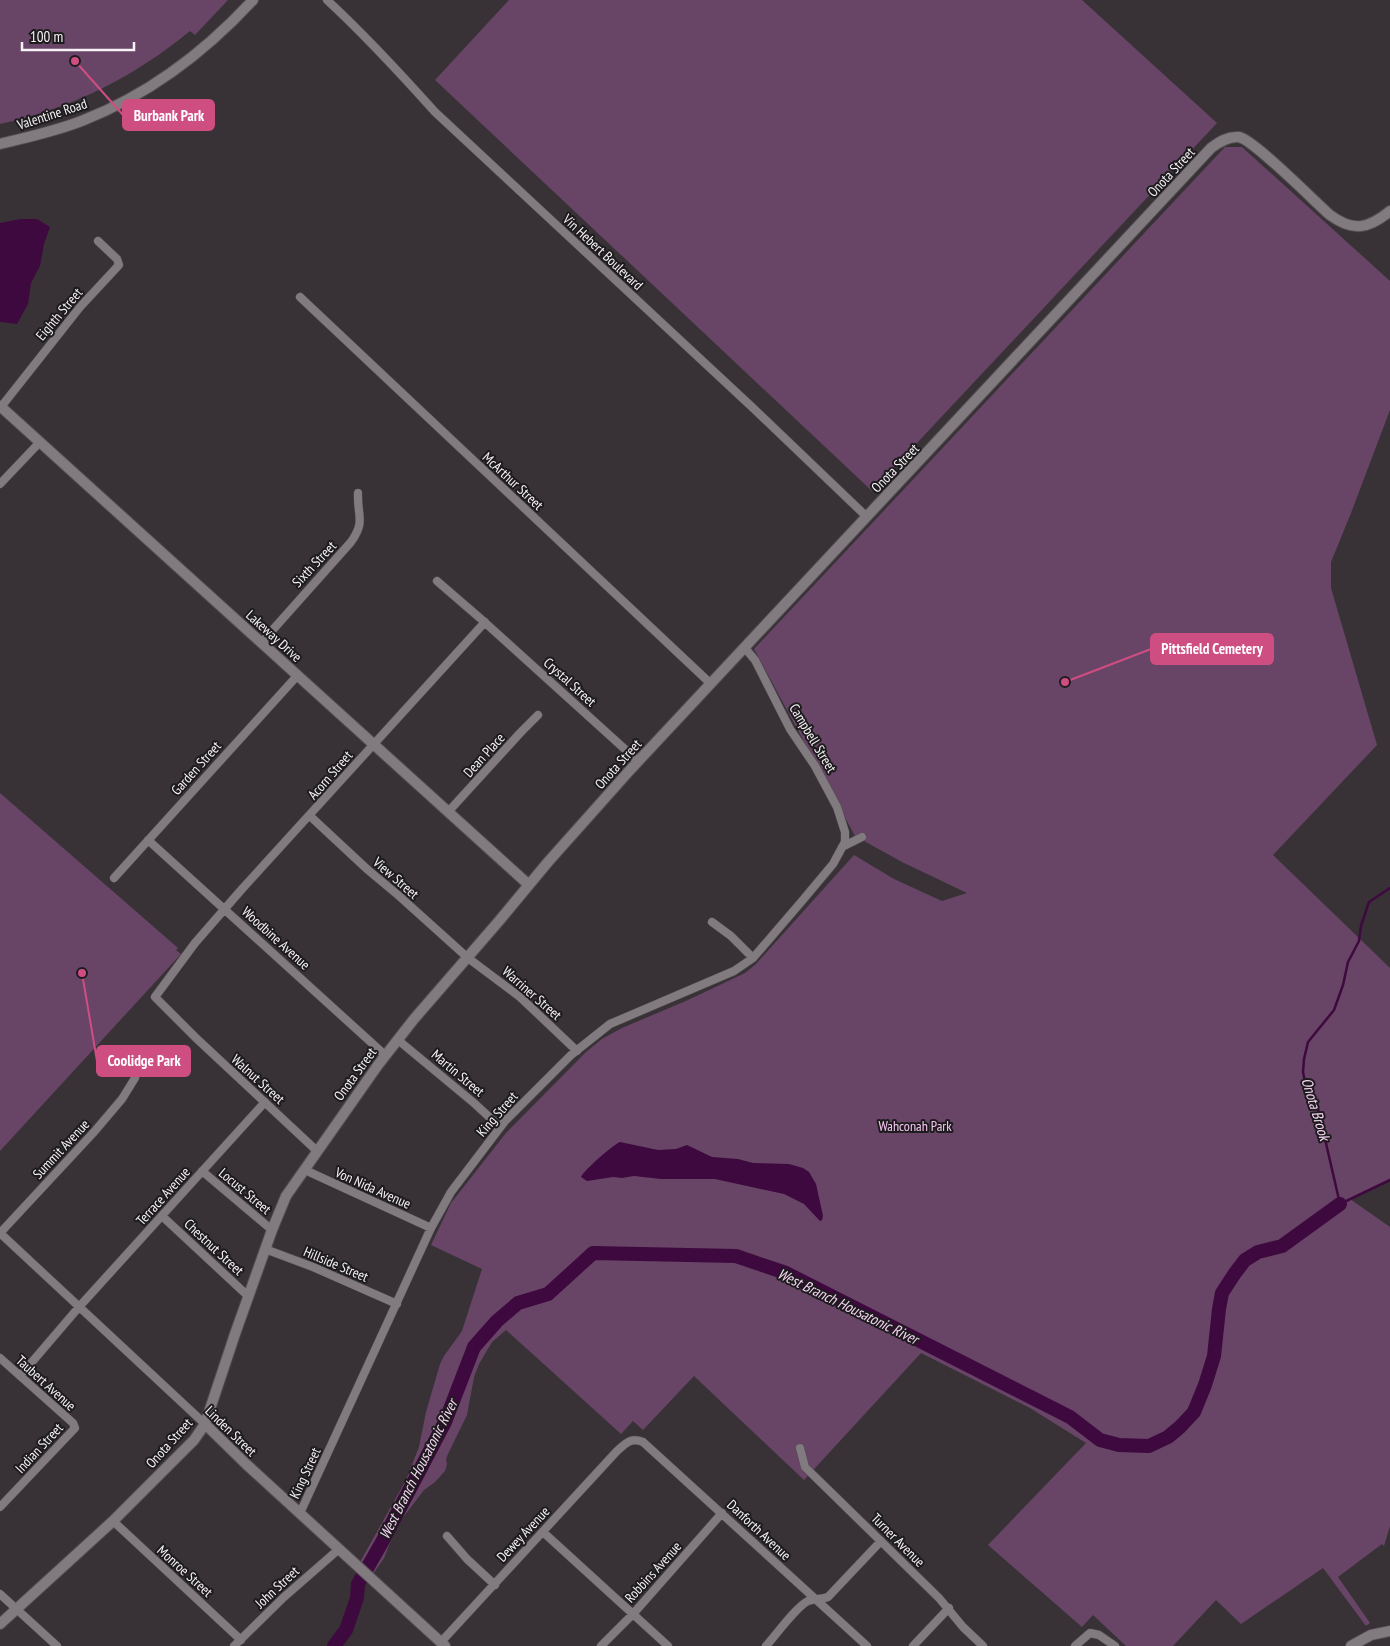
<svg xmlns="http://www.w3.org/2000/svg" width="1390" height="1646" font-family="'PT Sans Narrow',sans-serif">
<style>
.green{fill:#684566}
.water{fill:#3e093e}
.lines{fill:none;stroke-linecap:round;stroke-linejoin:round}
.stream{stroke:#3e093e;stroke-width:2.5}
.river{stroke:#3e093e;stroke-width:14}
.minor-casing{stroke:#534e52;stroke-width:9}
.tertiary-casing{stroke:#534e52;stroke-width:12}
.minor{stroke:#817b80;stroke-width:8}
.tertiary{stroke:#817b80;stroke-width:10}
.labels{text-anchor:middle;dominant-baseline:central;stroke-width:4;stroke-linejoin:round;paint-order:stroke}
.street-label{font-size:14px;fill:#f6f2f5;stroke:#1d1b1d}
.park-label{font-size:14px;fill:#f8c7f5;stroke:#1d1b1d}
.water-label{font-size:15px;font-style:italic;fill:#f7d6f5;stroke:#1d1b1d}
.leader{fill:none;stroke:#cf4e82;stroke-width:2}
.callout-dot{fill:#cf4e82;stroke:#1d1b1d;stroke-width:2}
.callout{fill:#cf4e82;stroke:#cf4e82;stroke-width:2}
.callout-label{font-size:15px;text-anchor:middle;font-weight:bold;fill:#fff}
</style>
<rect width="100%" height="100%" fill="#383237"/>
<path class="green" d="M0,0h228l-33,35 -5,-4c-56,46 -119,78 -190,93z
M509,0h573l135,123 -345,368 -437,-411z
M1225,147h17l148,134v129l-39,103 -20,49v26l46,157 -104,110 117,113v211l-40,20 40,28v299l-6,20 -2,-2 -44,33 32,46 -4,3 -43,-58 -82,56 -25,-24 -43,46h-47l-33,-31 -11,12 -94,-82 98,-102 -56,-35 -109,-55 -117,127 -110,-104 -51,54 -10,-9 -12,13 -115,-104 -14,12 -13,22 -5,13 -7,38 -19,39 -2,5 1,5 -2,7 -10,11 -11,8 -23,30 -6,10 -11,28 -11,16 -13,-12 46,-82 13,-33 7,-35 14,-48 4,-8 18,-25 20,-62 -51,-24 20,-42 55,-70 80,-81 16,-13 20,-11 66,-28 57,-27 11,-9 98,-109 40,24 48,22 25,-8 -65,-31 -47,-26 -101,-187z
M0,793l178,155 -2,2 5,4 -181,197z"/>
<path class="water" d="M21,219h16l13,8 -6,17 -4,22 -9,17 -3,21 -11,20 -17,-2v-99z
M620,1142l38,8 18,-1 11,-4 25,12 26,2 15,4 36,1 14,4 6,4 7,12 7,32 -1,4 -2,1 -16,-17 -20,-10 -69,-15h-54l-27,-3 -12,2 -9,-1 -26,4 -6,-4c3,-7 32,-32 39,-35z"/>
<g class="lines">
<path class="stream" d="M1390,888l-21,14 -8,24 -2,15 -11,21 -5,23 -9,25 -26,32 -4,17 -1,13 2,10 11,18 24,104 50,-24"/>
<path class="river" d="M334,1646l12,-16 11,-32 1,-14 23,-40 64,-122 29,-75 23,-26 21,-18 30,-9 45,-41 143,3 50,17 284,144 30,23 19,5 30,1 19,-9 12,-10 14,-15 11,-27 9,-29 5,-47 3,-16 13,-20 10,-13 13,-8 24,-6 58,-42"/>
<g class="minor-casing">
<path id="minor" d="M327,0c38,35 73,73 108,112l317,295 115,110
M300,297l410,386
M1,407l79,-100 39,-42 -2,-6 -19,-18
M0,484l39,-41
M437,581l44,38 157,142
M261,643l90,-101c15,-21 6,-26 7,-49
M448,812l73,-80 17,-17
M310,816l58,54 30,25 70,63 52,39 57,54
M148,840l237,215
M842,847l20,-10
M114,878l183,-202
M712,922l19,14 22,22
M398,1040l76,63 26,24
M317,1151l-121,-113 -41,-41 40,-54 47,-54 243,-267
M305,1170l126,58
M202,1171l70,59
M162,1216l86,80
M0,1233l205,191
M0,1233l94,-101 28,-33 13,-21
M265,1249l48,18 84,37
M0,1358l73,65 2,5 -75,79
M20,1376l59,-69 186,-205
M800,1448l5,19 134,131 24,29 20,19
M300,1513l131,-285 20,-36 54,-71 66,-66 39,-31 124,-53 19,-13 49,-57 31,-37 12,-22v-10l-8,-25 -22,-41 -25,-37 -35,-69 -11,-13
M113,1521l128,119
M543,1532l125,114
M447,1536l20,23 28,26
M0,1594l57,52
M441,1642l176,-191c9,-8 14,-14 26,-9l224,204
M234,1646l50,-49 55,-48
M601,1646l32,-32 89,-101
M766,1646c10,-11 30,-39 42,-45 7,-3 13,-1 20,-4l53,-56
M913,1646l36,-38
M1075,1646l15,-13 9,2 16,11"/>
</g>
<g class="tertiary-casing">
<path id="tertiary" d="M0,144c28,-7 57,-13 84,-24 66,-26 122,-69 169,-120
M0,406l529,479
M205,1424l41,40 199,182
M0,1624l113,-103 81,-81 11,-16 30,-90 37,-104 14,-34 92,-131 36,-46 85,-98 49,-59 82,-92 581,-622c8,-6 17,-12 28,-11 15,3 75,64 91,78 23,17 38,14 60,-4
M1351,1646l20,-11 19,-4"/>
</g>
<use href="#minor" class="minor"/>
<use href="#tertiary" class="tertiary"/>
</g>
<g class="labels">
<g class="street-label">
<text transform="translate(52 114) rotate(-18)">Valentine Road</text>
<text transform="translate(1171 172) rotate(-47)">Onota Street</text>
<text transform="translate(603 252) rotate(43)">Vin Hebert Boulevard</text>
<text transform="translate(59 314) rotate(-50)">Eighth Street</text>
<text transform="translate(895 468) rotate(-46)">Onota Street</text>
<text transform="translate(513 481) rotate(43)">McArthur Street</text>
<text transform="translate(314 564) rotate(-47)">Sixth Street</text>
<text transform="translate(274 636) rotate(42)">Lakeway Drive</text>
<text transform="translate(570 682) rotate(42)">Crystal Street</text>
<text transform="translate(813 738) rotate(59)">Campbell Street</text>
<text transform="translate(484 755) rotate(-48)">Dean Place</text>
<text transform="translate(618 764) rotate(-48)">Onota Street</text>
<text transform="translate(196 768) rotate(-48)">Garden Street</text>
<text transform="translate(330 775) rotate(-49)">Acorn Street</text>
<text transform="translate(396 878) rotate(41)">View Street</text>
<text transform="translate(276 938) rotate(42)">Woodbine Avenue</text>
<text transform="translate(532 993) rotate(41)">Warriner Street</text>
<text transform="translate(458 1073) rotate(40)">Martin Street</text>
<text transform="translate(355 1074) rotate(-54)">Onota Street</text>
<text transform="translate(258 1079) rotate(42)">Walnut Street</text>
<text transform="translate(497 1114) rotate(-49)">King Street</text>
<text transform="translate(61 1149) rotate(-47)">Summit Avenue</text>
<text transform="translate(373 1188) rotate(24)">Von Nida Avenue</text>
<text transform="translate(245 1191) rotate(40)">Locust Street</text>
<text transform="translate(163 1196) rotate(-48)">Terrace Avenue</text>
<text transform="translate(214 1247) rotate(43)">Chestnut Street</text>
<text transform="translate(336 1264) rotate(23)">Hillside Street</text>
<text transform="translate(46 1383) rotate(42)">Taubert Avenue</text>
<text transform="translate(231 1431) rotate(44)">Linden Street</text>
<text transform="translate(169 1443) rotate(-48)">Onota Street</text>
<text transform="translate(39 1448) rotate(-47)">Indian Street</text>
<text transform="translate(305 1473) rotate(-65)">King Street</text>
<text transform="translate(759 1530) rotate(43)">Danforth Avenue</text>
<text transform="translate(523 1534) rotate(-47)">Dewey Avenue</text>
<text transform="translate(898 1540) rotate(45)">Turner Avenue</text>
<text transform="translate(185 1571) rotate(42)">Monroe Street</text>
<text transform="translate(653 1572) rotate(-48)">Robbins Avenue</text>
<text transform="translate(277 1587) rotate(-43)">John Street</text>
</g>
<g class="park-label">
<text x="915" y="1126">Wahconah Park</text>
</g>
<g class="water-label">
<text transform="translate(1316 1109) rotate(73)">Onota Brook</text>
<text transform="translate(848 1306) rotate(26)">West Branch Housatonic River</text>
<text transform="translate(418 1469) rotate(-63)">West Branch Housatonic River</text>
</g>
</g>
<path class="leader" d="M75 61L123 115M1065 682L1151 649M82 973L97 1061"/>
<g class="callout-dot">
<circle cx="75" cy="61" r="5"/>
<circle cx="1065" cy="682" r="5"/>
<circle cx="82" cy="973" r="5"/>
</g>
<g class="callout">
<rect x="123" y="100" width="91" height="30" rx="5"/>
<rect x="1151" y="634" width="122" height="30" rx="5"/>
<rect x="97" y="1046" width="93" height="30" rx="5"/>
</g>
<g class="callout-label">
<text x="169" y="121">Burbank Park</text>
<text x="1212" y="654">Pittsfield Cemetery</text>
<text x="144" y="1066">Coolidge Park</text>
</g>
<path d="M22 42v8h112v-8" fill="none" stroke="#f6f2f5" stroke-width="2.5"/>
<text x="30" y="42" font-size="15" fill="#f6f2f5" stroke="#1d1b1d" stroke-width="4" paint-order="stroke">100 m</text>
</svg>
